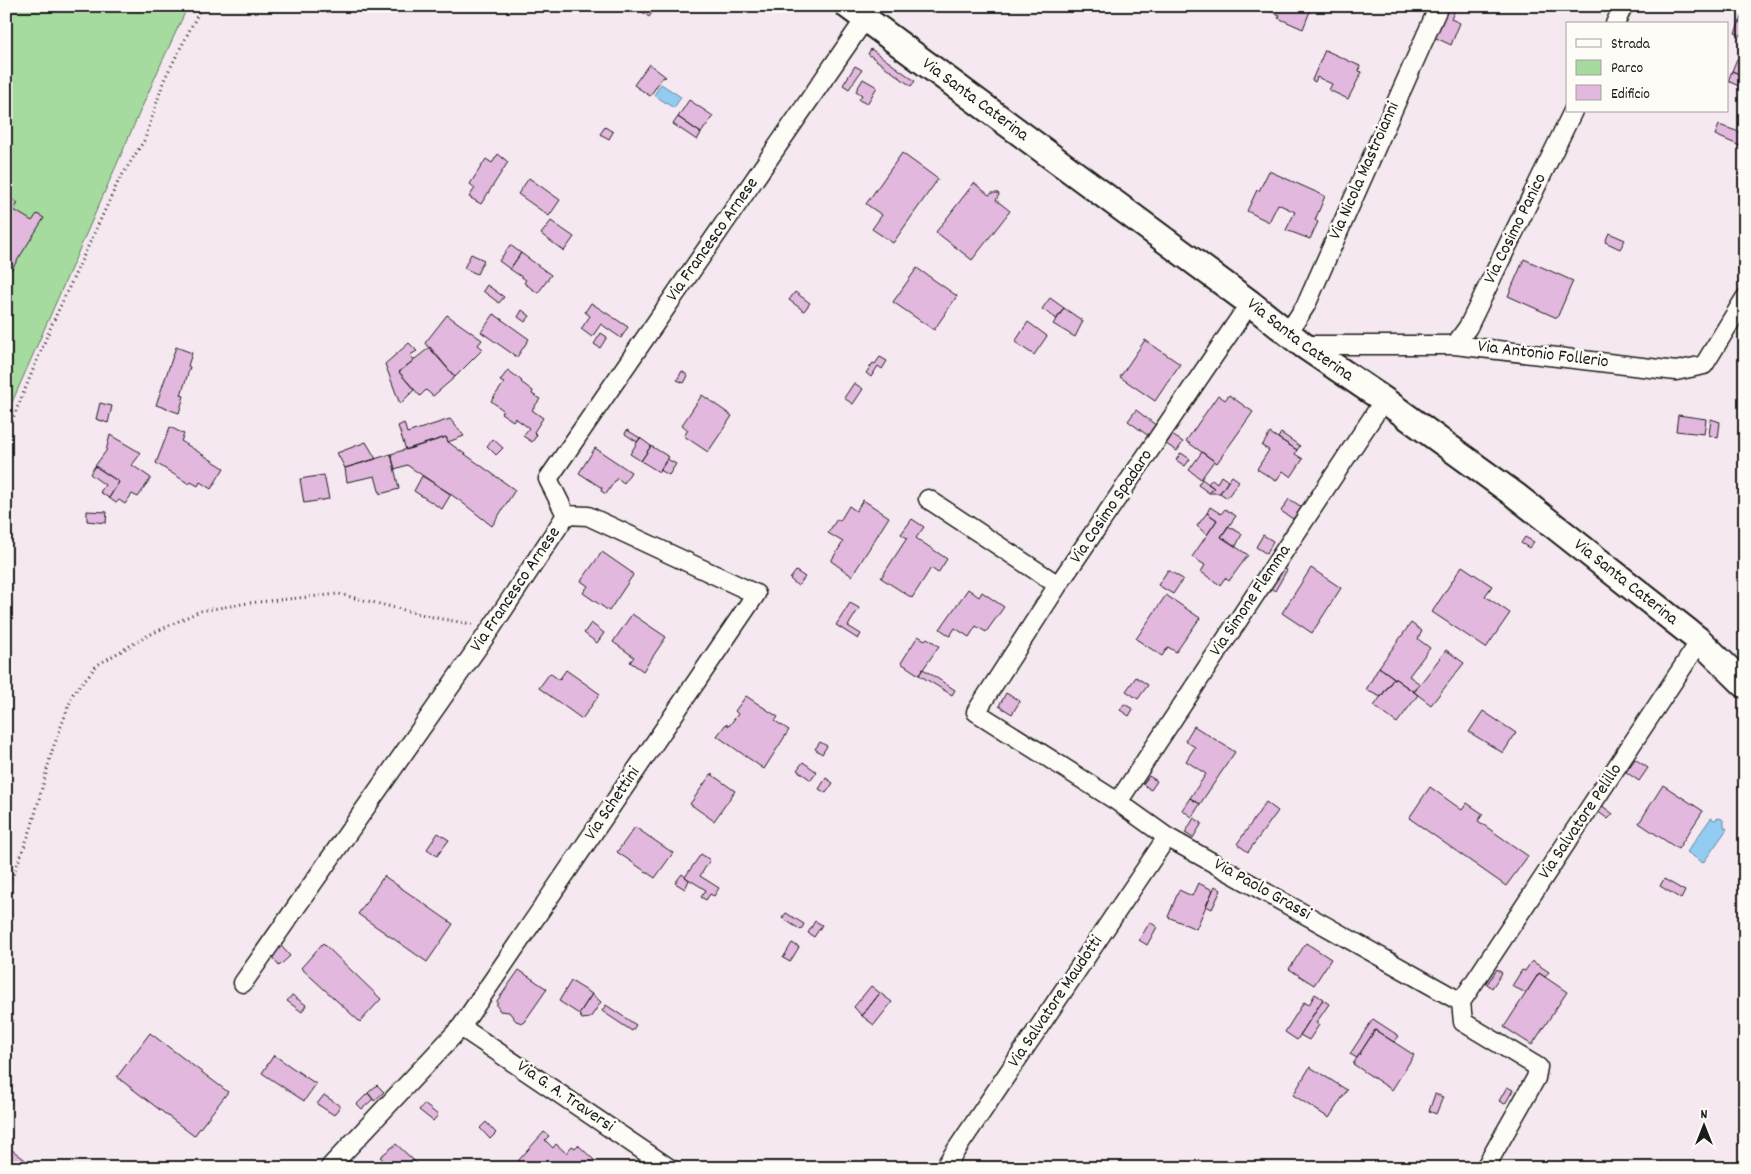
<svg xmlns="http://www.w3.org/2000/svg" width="1751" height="1174" font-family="Dekko,sans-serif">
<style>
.green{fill:#a5db9f;stroke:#607c5e}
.water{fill:#93ccf2;stroke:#63869c}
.building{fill:#e2b8de;stroke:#1c1c1c}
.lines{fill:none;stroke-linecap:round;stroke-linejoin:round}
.street-casing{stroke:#1c1c1c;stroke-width:21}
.secondary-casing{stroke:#1c1c1c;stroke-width:29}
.path{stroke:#1c1c1c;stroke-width:3;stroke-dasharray:1 4;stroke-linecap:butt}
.street{stroke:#fdfcf7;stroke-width:18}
.secondary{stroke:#fdfcf7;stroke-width:25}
.labels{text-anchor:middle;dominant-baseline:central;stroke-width:5;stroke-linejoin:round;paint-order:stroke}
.street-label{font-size:18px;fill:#1c1c1c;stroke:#fdfcf7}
</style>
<rect width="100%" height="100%" fill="#f5e8f0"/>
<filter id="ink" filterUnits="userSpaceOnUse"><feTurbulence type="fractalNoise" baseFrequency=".02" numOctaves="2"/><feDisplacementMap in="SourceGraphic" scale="10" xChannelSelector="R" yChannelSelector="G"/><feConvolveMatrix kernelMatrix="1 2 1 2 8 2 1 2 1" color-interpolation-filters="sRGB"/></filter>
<g filter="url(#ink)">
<path class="green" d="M6,6h182l-28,60 -154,350z"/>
<path class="water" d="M661,84l20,13 -7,11 -20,-13z
M1711,818l3,2 5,-2 3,1 2,4v4l3,2 -24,34 -16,-11z"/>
<path class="building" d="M635,6h22l-8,11z
M1275,6h37l-9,23 -25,-11 2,-3 -8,-3z
M1445,6l11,2 -5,11 9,4 -9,22 -19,-9z
M1744,11l1,1v25l-10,-4z
M871,49l44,32 -4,5 -43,-32z
M1325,50l35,16 -1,5 3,1 -14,27 -19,-9 3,-6 -15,-7 -2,5 -3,-2z
M1737,59l8,3v14l-13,-5z
M649,64l17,13 -4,1 -12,18 -16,-11z
M855,66l7,4 -13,19 -6,-4z
M1732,71l13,6 -2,11 -15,-7z
M863,79l14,8 -10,17 -8,-4 3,-5 -6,-4z
M689,100l24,16 -12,17 -23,-16z
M678,117l23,16 -4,7 -24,-16z
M1719,125l26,9v14l-30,-13z
M605,127l8,5 -4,7 -9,-5z
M902,153l36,26 -45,64 -21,-14 10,-14 -16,-11z
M498,154l10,8 -27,42 -12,-7 6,-9 -5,-4 16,-25 6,4z
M1269,171l56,25 -10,24 3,2 -8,17 -24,-9 9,-18 -17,-8 -9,18 -22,-11 10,-21 2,1z
M529,178l31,22 -11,16 -31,-22z
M974,183l15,12 3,-2h6l1,2 -3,5 14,11 -38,49 -36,-28z
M6,195l12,8 -4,7 18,11 5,-7 7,4 -32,51 -6,-4z
M551,221l23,16 -10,14 -23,-17z
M1609,233l16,7 -5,9 -15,-7z
M510,245l11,8 -11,16 -11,-8z
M521,253l30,22 -13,18 -14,-10 2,-3 -16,-11z
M471,254l13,6 -7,14 -13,-6z
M1524,259l49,22 -16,37 -49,-22z
M917,268l40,28 -23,34 -41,-28z
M487,285l17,12 -5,6 -16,-12z
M795,292l15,11 -6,8 -15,-11z
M1050,298l14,10 -7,11 -15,-10z
M591,303l37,24 -7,11 -20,-14 -9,13 -11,-8 9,-13 -5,-4z
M1064,308l19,13 -8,16 -22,-13z
M522,310l8,6 -5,6 -7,-5z
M494,314l35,25 -12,18 -36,-25z
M447,315l35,25 -4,5 5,4 -28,28 -30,-34z
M1028,322l19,14 -13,19 -19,-13z
M601,333l6,4 -7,11 -6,-4z
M1145,340l35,24 -25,37 -35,-24z
M409,343l8,8 -7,4 4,5 -15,12 15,18 -14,14 -15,-40z
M176,347l16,6 -4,13 2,1 -9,28 3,1 -5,17 -23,-8z
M430,347l25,30 -22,19 -7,-6 -6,6 -21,-24z
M880,357l7,4 -5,8 -4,-3 -7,11 -5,-4 7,-10 2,1z
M508,370l14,11 -1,1 12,9 -1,3 8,5 -8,11 11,8 -9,14 3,3 -5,7 -9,-6 6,-8 -14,-10 -2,3 -12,-8 2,-3 -12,-9 13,-18 -4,-2z
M682,371l6,5 -4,7 -7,-3z
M854,383l9,6 -10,15 -9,-6z
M702,395l30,21 -24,36 -24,-16 4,-6 -6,-5z
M1218,395l7,5 4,-5 24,17 -36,51 -31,-22z
M100,403l12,3 -4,17 -12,-4z
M1136,410l21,16 -7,11 -22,-16z
M1678,415l28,4 -2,15 -28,-3z
M450,419l14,17 -16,6 -2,-5 -40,13 -8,-24 6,-3 3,10z
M1711,419l9,3 -2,16 -9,-3z
M170,427l14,7 -3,7 43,27 -13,21 -11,-7 -2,4 -7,-4 -2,2 -33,-21z
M627,430l13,8 -3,4 -12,-8z
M1270,433l27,17 -2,4 8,5 -12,18 -8,-6 -7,10 -19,-12 12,-19 -7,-4z
M1281,433l19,13 -3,4 -19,-12z
M110,435l31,18 -9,12 19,13 -13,19 -6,-3 -7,10 -6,-4 -3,3 -7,-5 10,-16 -24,-16 11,-15z
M1172,435l11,7 -6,9 -11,-7z
M446,437l2,5 67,48 -23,36 -33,-26 -52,-35 -12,4 -4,-15z
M640,438l11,8 -10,15 -11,-7z
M493,439l10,9 -7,7 -9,-9z
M366,442l10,17 -31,9 -8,-15z
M651,446l18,11 -10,15 -18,-11z
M595,448l36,24 -7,11 -7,-5 -11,16 -5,-3 1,-3 -23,-15z
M1202,452l12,9 -13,18 -12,-9z
M1181,453l9,6 -5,7 -9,-6z
M391,454l8,35 -19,5 -5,-18 -28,6 -2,-14z
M667,459l9,5 -7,11 -9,-5z
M95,466l24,16 -10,16 -9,-6 5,-7 -15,-11z
M324,475l5,24 -25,4 -4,-24z
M422,476l29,18 -9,15 -28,-18z
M1221,476l7,5 -8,12h-11l5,-5 -6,-4 4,-5 5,4z
M1232,476l7,5 -12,17 -7,-5z
M1202,479l12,9 -5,5 -11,-8z
M1289,499l13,8 -9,12 -12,-8z
M863,500l26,17 -37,59 -21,-15 12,-19 -15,-9 9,-14 3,2 9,-15 7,5z
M1210,507l11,7 4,-5 11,7 -15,21 27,18 -19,26 -4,-3 -5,7 -19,-13 4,-7 -13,-8 25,-37 -10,-7z
M87,511l20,1 -1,11 -19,-2z
M1207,513l10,7 -10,15 -10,-9z
M912,519l12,8 -8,11 31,21 -9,14 -7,-5 -19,30 -31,-20 26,-40 -6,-4z
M1228,526l14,8 -6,12 -15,-9z
M1263,535l10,6 -6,13 -11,-7z
M1525,537l9,5 -5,6 -8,-5z
M602,552l29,20 2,3 -24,36 -26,-18 5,-7 -7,-5z
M1462,566l30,20 -7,10 25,17 -24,35 -54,-36z
M1281,567l6,3 -12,21 -6,-4z
M1311,568l30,20 -29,45 -30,-20z
M1168,570l15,9 -10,15 -15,-9z
M796,571l9,6 -7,9 -8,-7z
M968,589l11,8 3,-5 22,15 -18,25 -10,-6 -7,11 -14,-9 -5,8 -10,-7z
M1166,595l34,23 -24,34 -8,-5 -6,9 -26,-17z
M850,603l9,5 -11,18 13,8 -3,5 -22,-14z
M632,614l34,23 -23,34 -13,-9 4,-5 -21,-15z
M591,623l13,10 -7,10 -13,-10z
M1411,623l11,8 -4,8 12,9 -21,28 11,8 -6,8 -35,-25z
M918,636l7,4 2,-2 12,8 -20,29 -18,-12z
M1446,650l18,13 -33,42 -17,-13z
M1379,667l15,11 -13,19 -15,-7z
M923,669l32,21 -3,5 -33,-20z
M566,670l34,24 -18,25 -43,-31 11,-15 9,7z
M1136,677l12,8 -10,14 -12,-8z
M1394,678l24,17 -21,28 -23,-17z
M1006,693l14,8 -8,13 -13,-8z
M746,696l32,21 -3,4 14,9 -25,39 -47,-33 9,-12 3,2 9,-12 -3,-3z
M1124,704l9,5 -4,7 -9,-6z
M1483,711l33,22 -13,20 -34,-21z
M1194,726l41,26 -35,52 -10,-6 16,-24 -20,-13 9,-14 -10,-6z
M820,742l7,4 -5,8 -7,-5z
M1635,759l13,9 -9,13 -13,-9z
M803,762l14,10 -6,8 -14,-10z
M711,774l24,17 -21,30 -24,-17z
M1149,776l8,5 -6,9 -8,-6z
M826,778l7,5 -7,10 -7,-4z
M1663,785l40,26 -25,38 -39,-26z
M1430,787l32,23 5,-7 16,11 -5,7 50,35 -22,30 -97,-68z
M1190,798l10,6 -8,13 -10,-7z
M1266,802l12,9 -30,41 -11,-8z
M1597,802l16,12 -5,5 -15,-11z
M1194,818l8,5 -9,15 -8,-5z
M635,827l38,26 -18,25 -38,-26z
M438,833l11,7 -12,16 -10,-7z
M701,854l9,6 -10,16 19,12 -5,8 -4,-2 -4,6 -5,-3 5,-7 -21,-13z
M682,874l7,6 -4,9 -10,-6z
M384,876l69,48 -26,38 -69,-48z
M1664,879l21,12 -4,8 -21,-13z
M1198,883l15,7 -17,39 -28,-12 11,-27 13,6z
M1215,886l6,4 -9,19 -6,-3z
M786,913l18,11 -3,6 -19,-12z
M815,921l7,4 -8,12 -6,-4z
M1150,922l7,5 -10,18 -8,-5z
M276,940l14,16 -11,10 -11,-14z
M323,943l58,56 -21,23 -59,-54z
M792,943l7,4 -9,15 -7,-4z
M1306,943l25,16 -17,26 -25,-16z
M1532,961l17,11 -4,5 -6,-4 -13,20 -14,-7 10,-16 3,1z
M1497,969l5,4 -10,15 -5,-4z
M519,970l28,19 -23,33 -2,1 -6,-2 -7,-9 -9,-1 -3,-5v-5z
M1539,973l28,19 -35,53 -28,-18z
M571,981l21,13 -13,20 -20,-13z
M871,986l9,7 -18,23 -8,-9z
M880,993l12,9 -18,23 -12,-9z
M592,994l9,8 -11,16 -8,1 -3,-5z
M1315,994l8,5 -26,41 -12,-8 19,-30 5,3z
M292,995l14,10 -4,7 -15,-11z
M1323,1000l6,4 -13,19 3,2 -10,15 -9,-5z
M606,1005l30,20 -4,6 -30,-20z
M1373,1019l26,17 -5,6 -19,-12 -18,28 -7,-4z
M1375,1030l39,25 -22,35 -39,-26z
M150,1033l78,59 -34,44 -77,-59z
M274,1055l42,29 -12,17 -42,-28z
M1310,1067l37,23 -18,28 -36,-23z
M377,1085l7,7 -10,9 -6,-8z
M1507,1087l6,3 -8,14 -6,-3z
M368,1093l5,6 -11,10 -5,-5z
M1435,1094l8,3 -7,17 -7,-3z
M324,1095l16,11 -6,9 -17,-11z
M424,1104l14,11 -5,6 -14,-11z
M486,1122l10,11 -6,6 -10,-11z
M544,1132l5,4 -4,4 8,8 3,-4 10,9 6,-7 3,2 3,-3 17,16 -2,3 3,2 -2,2h-78l4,-5 -2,-2z
M396,1144l26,24h-30l-12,-11z
M8,1147l24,18 -2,3h-24v-19z"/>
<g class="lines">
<g class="street-casing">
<path id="street" d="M1615,24l8,-18
M1250,303l-192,282 -82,127 142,90 49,35 294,165 2,20 75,45 -2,11 -51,90
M1288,333l18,-28 133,-299
M1303,345h152l221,26 28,-6 41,-67
M1455,345l13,-18 105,-216
M928,499l130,86
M1118,802l266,-402
M243,983l249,-356 74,-112 -18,-36 317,-460
M1461,1002l239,-361
M461,1027l208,141
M330,1167l131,-140 295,-433 -168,-78 -22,-1
M944,1168l223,-331"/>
</g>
<g class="secondary-casing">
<g id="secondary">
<path id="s1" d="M848,6l402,297 53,42 81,55 131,95 185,146 45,44"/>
</g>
</g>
<path class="path" d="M6,435l46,-111 66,-142 27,-43 19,-59 38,-74
M6,893l25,-64 21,-78 21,-57 24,-29 50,-29 53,-25 48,-8 91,-9 102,25 31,5"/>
<use href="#street" class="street"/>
<use href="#secondary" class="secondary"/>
</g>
</g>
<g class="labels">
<g class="street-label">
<text stroke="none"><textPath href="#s1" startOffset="158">Via Santa Caterina</textPath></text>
<text transform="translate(1365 171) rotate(-66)">Via Nicola Mastroianni</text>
<text transform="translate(1516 229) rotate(-64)">Via Cosimo Panico</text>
<text transform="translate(713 240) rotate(-55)">Via Francesco Arnese</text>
<text stroke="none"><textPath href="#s1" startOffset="562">Via Santa Caterina</textPath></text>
<text transform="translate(1543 355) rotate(7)">Via Antonio Follerio</text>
<text transform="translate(1112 507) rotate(-56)">Via Cosimo Spadaro</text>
<text stroke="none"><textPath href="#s1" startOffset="968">Via Santa Caterina</textPath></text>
<text transform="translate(516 590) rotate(-56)">Via Francesco Arnese</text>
<text transform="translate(1251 601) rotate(-56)">Via Simone Flemma</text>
<text transform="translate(613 804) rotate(-56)">Via Schettini</text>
<text transform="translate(1581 822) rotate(-56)">Via Salvatore Pelillo</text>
<text transform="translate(1262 890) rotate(29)">Via Paolo Grassi</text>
<text transform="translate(1056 1002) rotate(-56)">Via Salvatore Maudotti</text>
<text transform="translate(565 1097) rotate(34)">Via G. A. Traversi</text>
</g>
</g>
<rect width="1751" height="1174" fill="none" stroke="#fdfcf7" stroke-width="25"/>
<rect x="12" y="12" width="1726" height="1149" fill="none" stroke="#1c1c1c" stroke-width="2" filter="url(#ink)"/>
<rect x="1566" y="22" width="162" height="90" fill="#fdfcf7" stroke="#a3a29f"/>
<rect x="1576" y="39" width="25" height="8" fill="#fdfcf7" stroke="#a3a29f"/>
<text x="1611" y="48" font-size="15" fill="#1c1c1c">Strada</text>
<rect x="1576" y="60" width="25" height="15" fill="#a5db9f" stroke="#a3a29f"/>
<text x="1611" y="72" font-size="15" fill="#1c1c1c">Parco</text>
<rect x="1576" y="85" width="25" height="15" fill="#e2b8de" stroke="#a3a29f"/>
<text x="1611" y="98" font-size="15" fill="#1c1c1c">Edificio</text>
<g transform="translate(1704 1126)" stroke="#fdfcf7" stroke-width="4" paint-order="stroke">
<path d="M0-4L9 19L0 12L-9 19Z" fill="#1c1c1c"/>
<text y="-8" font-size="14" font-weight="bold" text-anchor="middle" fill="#1c1c1c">N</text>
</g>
</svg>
